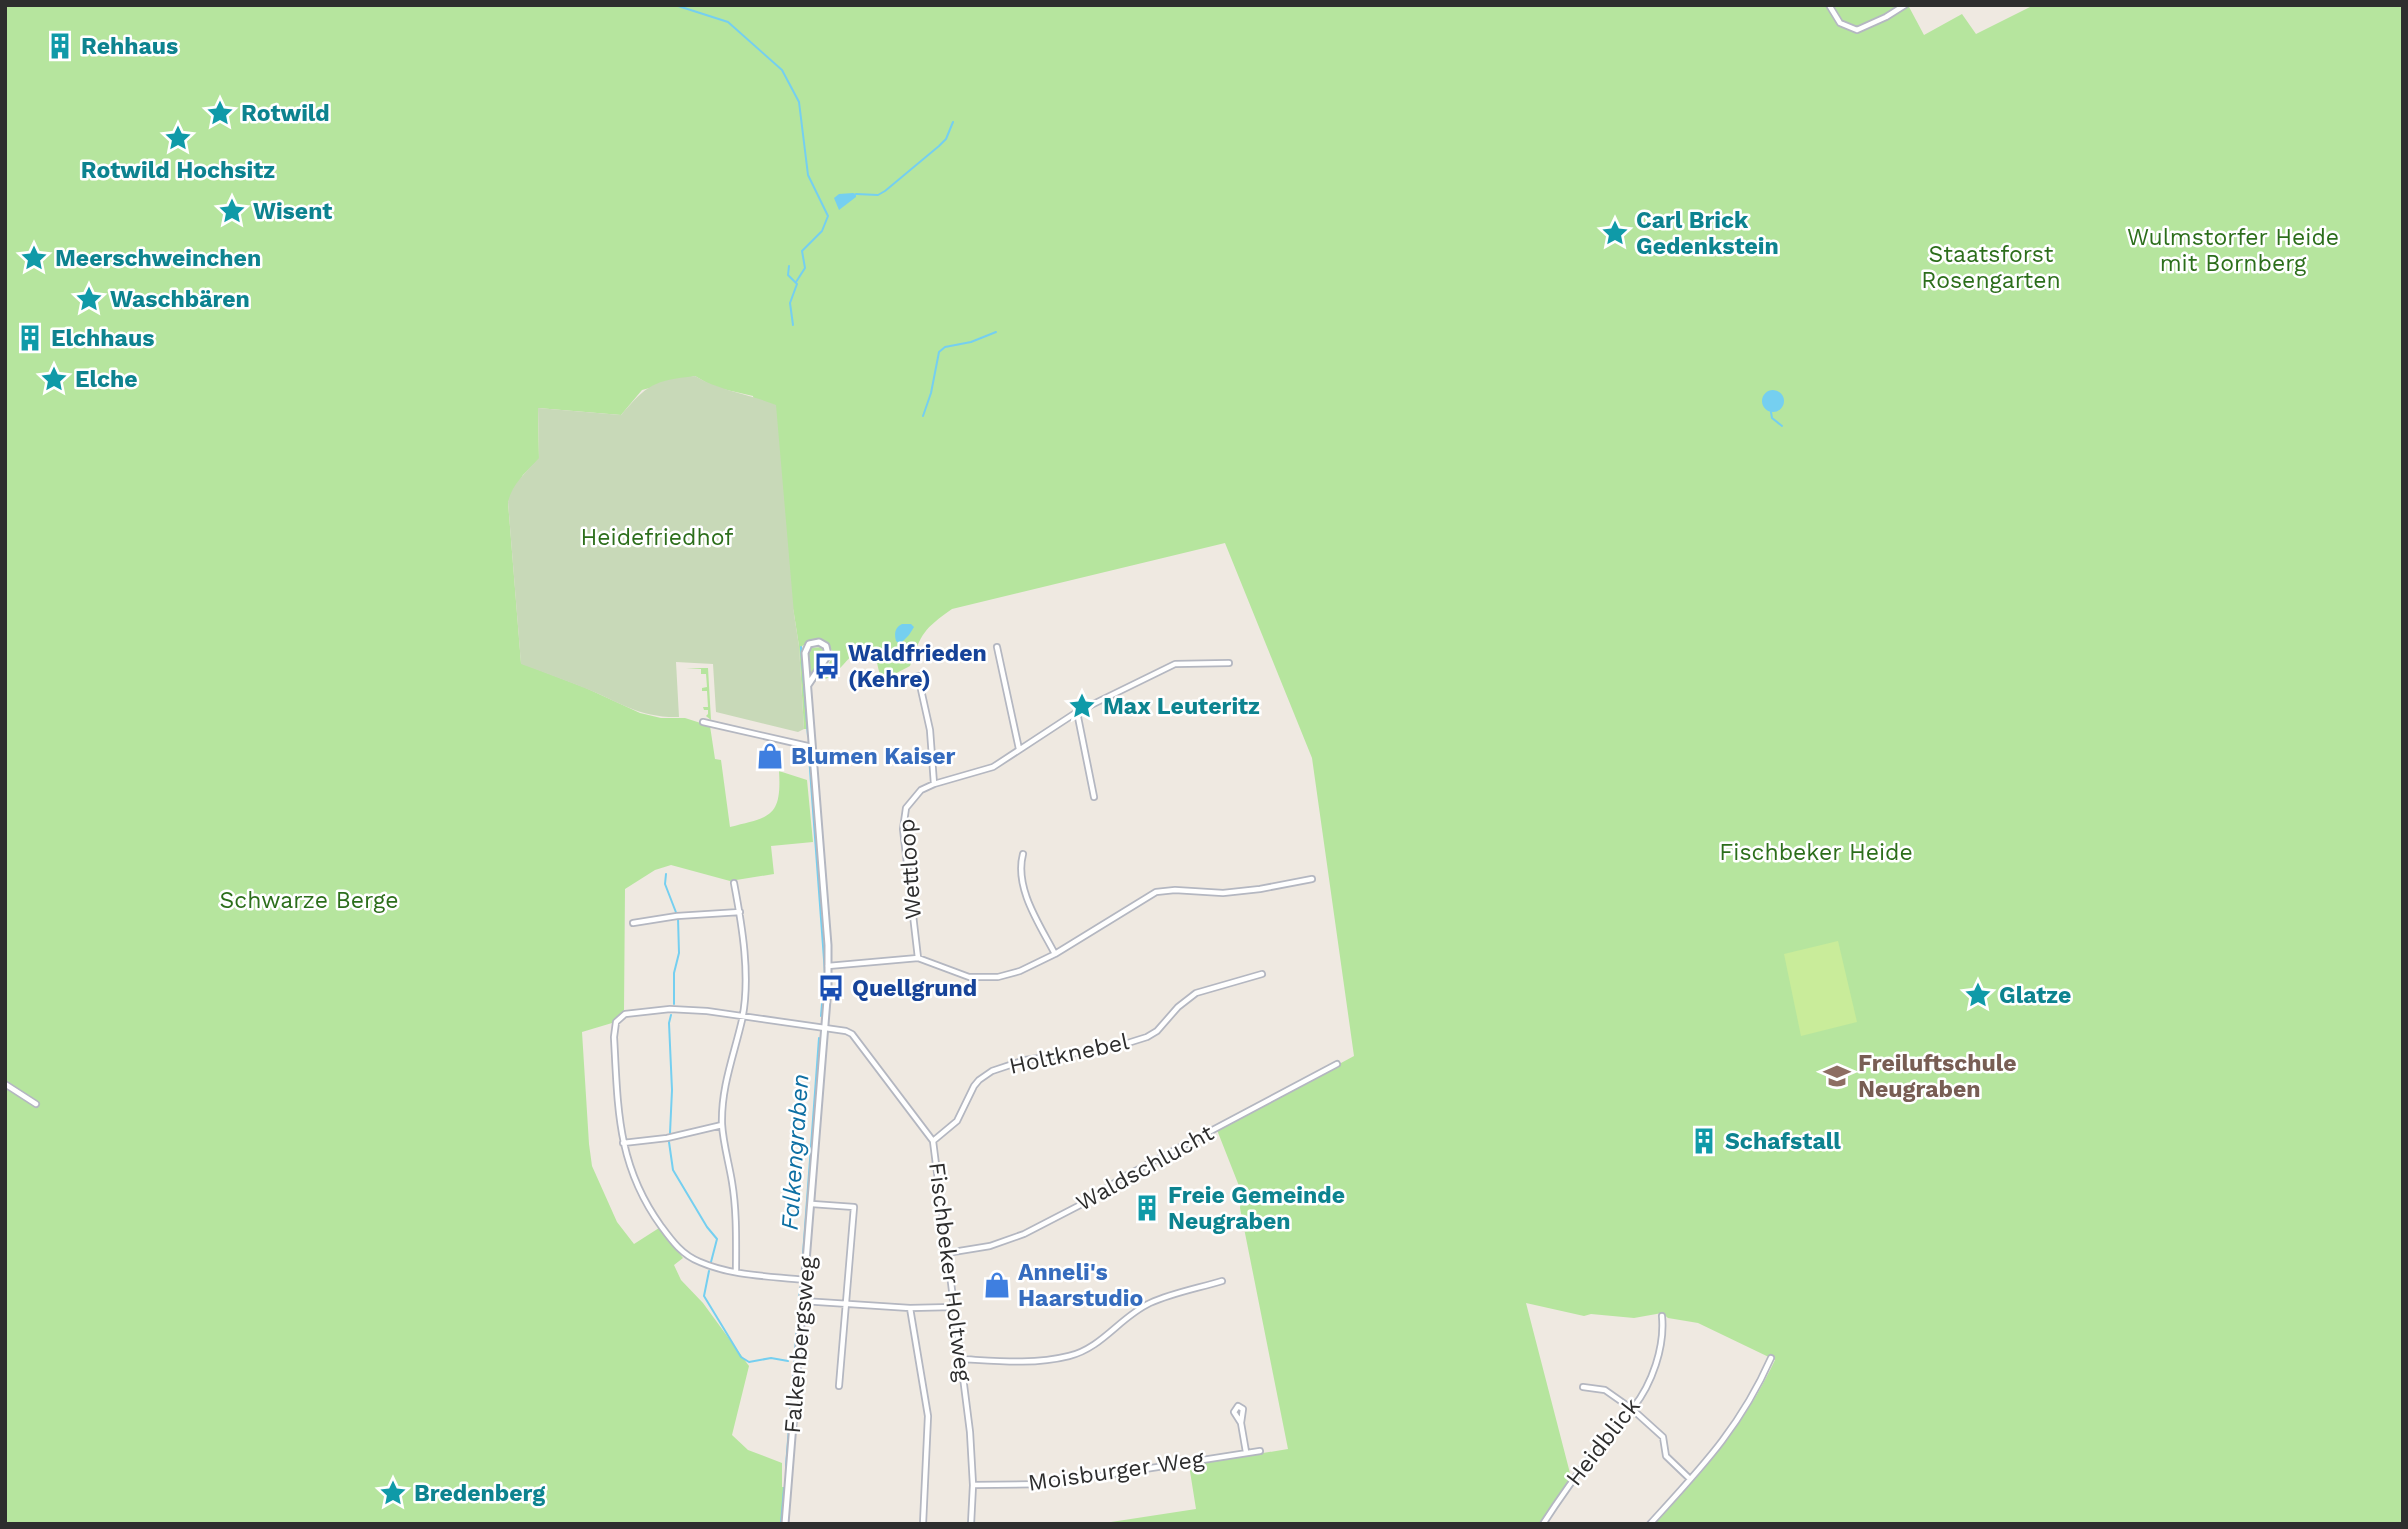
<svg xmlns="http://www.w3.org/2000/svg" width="2408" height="1529" font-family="'Work Sans',sans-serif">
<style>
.green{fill:#b6e59e}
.cemetery{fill:#c8d9b8}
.pitch{fill:#c9ec9a}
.water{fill:#75cff0}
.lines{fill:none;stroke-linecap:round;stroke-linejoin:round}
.stream{stroke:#75cff0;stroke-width:2}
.minor-casing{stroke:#b4b7c1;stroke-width:8}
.tertiary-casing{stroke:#b4b7c1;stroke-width:9}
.minor{stroke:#fff;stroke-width:4.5}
.tertiary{stroke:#fff;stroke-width:5}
.labels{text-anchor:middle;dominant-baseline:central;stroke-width:5;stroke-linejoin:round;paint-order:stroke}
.culture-label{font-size:23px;font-weight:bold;fill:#0d838f;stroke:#fff;text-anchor:start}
.park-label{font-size:23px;fill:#2c6e1b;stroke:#fff}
.transit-label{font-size:23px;font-weight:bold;fill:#164399;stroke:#fff;text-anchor:start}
.shop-label{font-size:23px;font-weight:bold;fill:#366cbe;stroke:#fff;text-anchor:start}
.street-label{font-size:23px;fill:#2e2e2e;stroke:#fff}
.education-label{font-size:23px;font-weight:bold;fill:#785e54;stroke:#fff;text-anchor:start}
.water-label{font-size:24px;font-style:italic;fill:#0d6fa3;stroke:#fff}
</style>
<rect width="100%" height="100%" fill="#efe9e1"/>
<path class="green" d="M5,5h1903l16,30 38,-21 14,20 58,-29h369v1519h-749c51,-54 89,-97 121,-164l-77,-37 -30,-5 -6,-5 -28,5 -43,-4 -7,2 -58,-13 45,174 -29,47h-444l98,-15 -7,-44 99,-16 -48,-241 1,-17 -24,-61 137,-74 -42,-298 -87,-215 -273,66c-28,20 -31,24 -42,57l-27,14c-7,-10 -5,-25 -12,-36 -24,6 -32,37 -53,36l17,-26 -11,-13 -8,-2 -14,7 7,83h-5l-5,-83 -5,-32 -41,-218 -39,-9 -19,-11 -53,14 -21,25 -83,-7 1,51 -16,16 -15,27 13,161 65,25 54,25 21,5h24l25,8 5,33 6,1 9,67c39,-10 52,-9 49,-56l28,9 6,62 -42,4 3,28 -44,7 -59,-16 -16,5 -30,19 -1,121 -12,13 -30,9 7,112 3,22 25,56 17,22 25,-16 24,30 -9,7 7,15 22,23 46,63 -17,69 16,15 34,13v24h4l-2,37h-779z
M822,647l4,7 -13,18h-2l-3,-15 2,-9z
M686,668h22l3,52 -5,-4 2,-2v-4h-4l-1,-3h5l-1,-16h-5v-3l5,-1 -1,-13h-5v-5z"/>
<path class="cemetery" d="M695,376c25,15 54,18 81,29l18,209 5,32 5,83 -6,3 -82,-20 -3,-48 -37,-2 3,55c-39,1 -58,-14 -92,-28 -22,-9 -44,-17 -66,-25l-13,-162c4,-18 19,-31 31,-44l-1,-50 83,7c27,-31 32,-34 74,-39z"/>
<path class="pitch" d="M1838,941l19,81 -56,14 -17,-82z"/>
<path class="water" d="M853,193l3,1v3l-17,13 -5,-12 5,-4z
M1762 401a11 11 0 1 1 22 0a11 11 0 1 1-22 0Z
M902,624h9l3,3 -5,8 -9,9 -4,-3c-2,-7 -1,-14 6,-17z"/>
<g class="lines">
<path class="stream" d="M675,5l53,17 54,48 17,32 9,73 20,41 -6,15 -20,20 3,17 -9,14
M856,194l22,1 7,-4 54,-45 7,-7 7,-17
M789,266l-1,9 9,9 -7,19 3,22
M1771,412l1,6 10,8
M923,416l8,-23 8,-41 6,-5 26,-5 25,-10
M801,647l7,89
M809,756l16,217
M666,874l-1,10 12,31
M674,1004v-31l5,-20 -1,-35
M821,1016l2,-23
M670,1133l2,-43 -3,-67 2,-8
M669,1142l4,28 34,57 10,12 -6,23
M802,1268l17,-230
M709,1271l-5,25 37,61 8,5 22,-4 17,3
M786,1466l14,-178
M781,1524l3,-36"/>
<g class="minor-casing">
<path id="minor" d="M1829,5l11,18 17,7 29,-13 19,-12
M997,647l22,102
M918,676l12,54 4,54
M1077,712l17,85
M703,722l109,25
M1023,854c-9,34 17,71 32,100
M734,883c8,42 17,94 8,137 -8,35 -21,67 -20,104 1,19 7,39 10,58 5,30 4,60 4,90
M633,923l44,-7 63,-4
M918,958l-15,-129 3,-21 15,-18 13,-6 59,-17 84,-55 98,-48 54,-1
M828,966l90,-8 51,19h29l22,-6 35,-17 101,-62 19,-2 48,3 37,-4 52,-10
M5,1084l31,20
M933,1141l24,-20 17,-35 5,-6 13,-9 33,-11 87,-12 35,-11 10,-6 21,-24 18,-14 66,-19
M623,1143l44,-5 55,-13
M812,1204l42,3 -15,179
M947,1253l43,-7 34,-12 60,-31 38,-25 215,-114
M805,1280c-35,-4 -73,-4 -105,-18 -18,-7 -28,-21 -39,-36 -44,-61 -43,-117 -47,-189l2,-15 9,-8 45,-5 37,2 139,20 6,3 81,107 37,291 3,53 -2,39
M803,1301l107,7 43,-1
M910,1308l18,108 -5,108
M961,1359c36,2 72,6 108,-3 33,-8 51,-39 81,-53 22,-10 49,-15 72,-22
M1583,1387l22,3 27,19 31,28 3,19 24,23
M1241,1423l2,-14 -5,-3 -4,6 7,11 5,29
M973,1485l76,-1 211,-33
M1543,1524c18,-28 37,-54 57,-80 10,-12 23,-23 33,-36 19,-24 32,-61 29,-92
M1650,1524c51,-56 90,-96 121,-166"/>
</g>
<g class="tertiary-casing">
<path id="tertiary" d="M785,1524l43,-537v-42l-23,-292 4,-9 10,-2 7,4 2,9 -20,30"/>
</g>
<use href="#minor" class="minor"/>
<use href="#tertiary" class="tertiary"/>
</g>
<defs>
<g id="building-bare" transform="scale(2.1)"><path d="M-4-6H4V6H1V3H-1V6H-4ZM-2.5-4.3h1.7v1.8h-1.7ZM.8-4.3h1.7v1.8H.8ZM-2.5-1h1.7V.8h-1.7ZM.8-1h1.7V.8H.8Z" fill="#0f9aa8" stroke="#fff" stroke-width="2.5" paint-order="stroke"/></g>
<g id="sight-bare" transform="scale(2.1)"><path d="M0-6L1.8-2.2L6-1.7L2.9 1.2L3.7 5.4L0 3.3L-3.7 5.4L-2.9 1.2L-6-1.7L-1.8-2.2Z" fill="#0f9aa8" stroke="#fff" stroke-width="2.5" paint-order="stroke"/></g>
<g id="bus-bare" transform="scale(2.1)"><path d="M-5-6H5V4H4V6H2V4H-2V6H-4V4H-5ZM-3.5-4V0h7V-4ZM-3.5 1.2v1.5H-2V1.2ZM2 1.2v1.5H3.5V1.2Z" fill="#1a4fb4" stroke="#fff" stroke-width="2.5" paint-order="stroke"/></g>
<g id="shop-bare" transform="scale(2.1)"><path d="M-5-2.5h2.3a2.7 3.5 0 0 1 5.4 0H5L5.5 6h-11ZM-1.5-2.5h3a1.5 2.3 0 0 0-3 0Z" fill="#3f7fe0" stroke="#fff" stroke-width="2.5" paint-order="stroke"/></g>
<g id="school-bare" transform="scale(2.1)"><path d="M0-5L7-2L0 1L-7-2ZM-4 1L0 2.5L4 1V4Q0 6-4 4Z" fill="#8d6e63" stroke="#fff" stroke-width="2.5" paint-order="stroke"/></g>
</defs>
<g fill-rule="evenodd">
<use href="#building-bare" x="60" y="46"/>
<use href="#sight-bare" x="220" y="113"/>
<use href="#sight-bare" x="178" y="138"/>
<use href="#sight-bare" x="232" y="211"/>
<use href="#sight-bare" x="1615" y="233"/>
<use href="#sight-bare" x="34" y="258"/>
<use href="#sight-bare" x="89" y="299"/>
<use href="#building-bare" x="30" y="338"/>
<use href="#sight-bare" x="54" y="379"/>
<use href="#bus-bare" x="827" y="666"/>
<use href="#sight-bare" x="1082" y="706"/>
<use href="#shop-bare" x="770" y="756"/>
<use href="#bus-bare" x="831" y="988"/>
<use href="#sight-bare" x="1978" y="995"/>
<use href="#school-bare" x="1837" y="1076"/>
<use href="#building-bare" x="1704" y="1141"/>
<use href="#building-bare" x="1147" y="1208"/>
<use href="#shop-bare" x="997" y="1285"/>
<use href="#sight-bare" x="393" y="1493"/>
</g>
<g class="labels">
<g class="culture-label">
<text x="81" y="46">Rehhaus</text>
<text x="241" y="113">Rotwild</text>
<text x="178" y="170" text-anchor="middle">Rotwild Hochsitz</text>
<text x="253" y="211">Wisent</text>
<text x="1636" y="220">Carl Brick<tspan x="1636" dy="26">Gedenkstein</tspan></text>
<text x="55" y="258">Meerschweinchen</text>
<text x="110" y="299">Waschbären</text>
<text x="51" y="338">Elchhaus</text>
<text x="75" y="379">Elche</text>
<text x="1103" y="706">Max Leuteritz</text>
<text x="1999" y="995">Glatze</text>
<text x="1725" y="1141">Schafstall</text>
<text x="1168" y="1195">Freie Gemeinde<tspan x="1168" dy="26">Neugraben</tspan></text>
<text x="414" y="1493">Bredenberg</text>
</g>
<g class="park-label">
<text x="2233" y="237">Wulmstorfer Heide<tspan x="2233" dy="26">mit Bornberg</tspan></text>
<text x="1991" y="254">Staatsforst<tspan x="1991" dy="26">Rosengarten</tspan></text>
<text x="657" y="537">Heidefriedhof</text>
<text x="1816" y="852">Fischbeker Heide</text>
<text x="309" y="900">Schwarze Berge</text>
</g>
<g class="transit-label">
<text x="848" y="653">Waldfrieden<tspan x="848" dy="26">(Kehre)</tspan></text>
<text x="852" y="988">Quellgrund</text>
</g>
<g class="shop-label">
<text x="791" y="756">Blumen Kaiser</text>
<text x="1018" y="1272">Anneli's<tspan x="1018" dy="26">Haarstudio</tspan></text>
</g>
<g class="street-label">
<text transform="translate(910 869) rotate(-94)">Wettloop</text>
<text transform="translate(1069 1054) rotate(-12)">Holtknebel</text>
<text transform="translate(1145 1168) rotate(-29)">Waldschlucht</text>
<text transform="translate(950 1272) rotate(83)">Fischbeker Holtweg</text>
<text transform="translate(800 1345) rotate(-85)">Falkenbergsweg</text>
<text transform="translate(1603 1442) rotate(-52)">Heidblick</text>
<text transform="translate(1116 1471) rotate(-8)">Moisburger Weg</text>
</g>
<g class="education-label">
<text x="1858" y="1063">Freiluftschule<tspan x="1858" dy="26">Neugraben</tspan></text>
</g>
<g class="water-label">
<text transform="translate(795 1152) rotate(-86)">Falkengraben</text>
</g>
</g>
<rect width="2408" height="1529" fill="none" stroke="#2e2e2e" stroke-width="14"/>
</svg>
